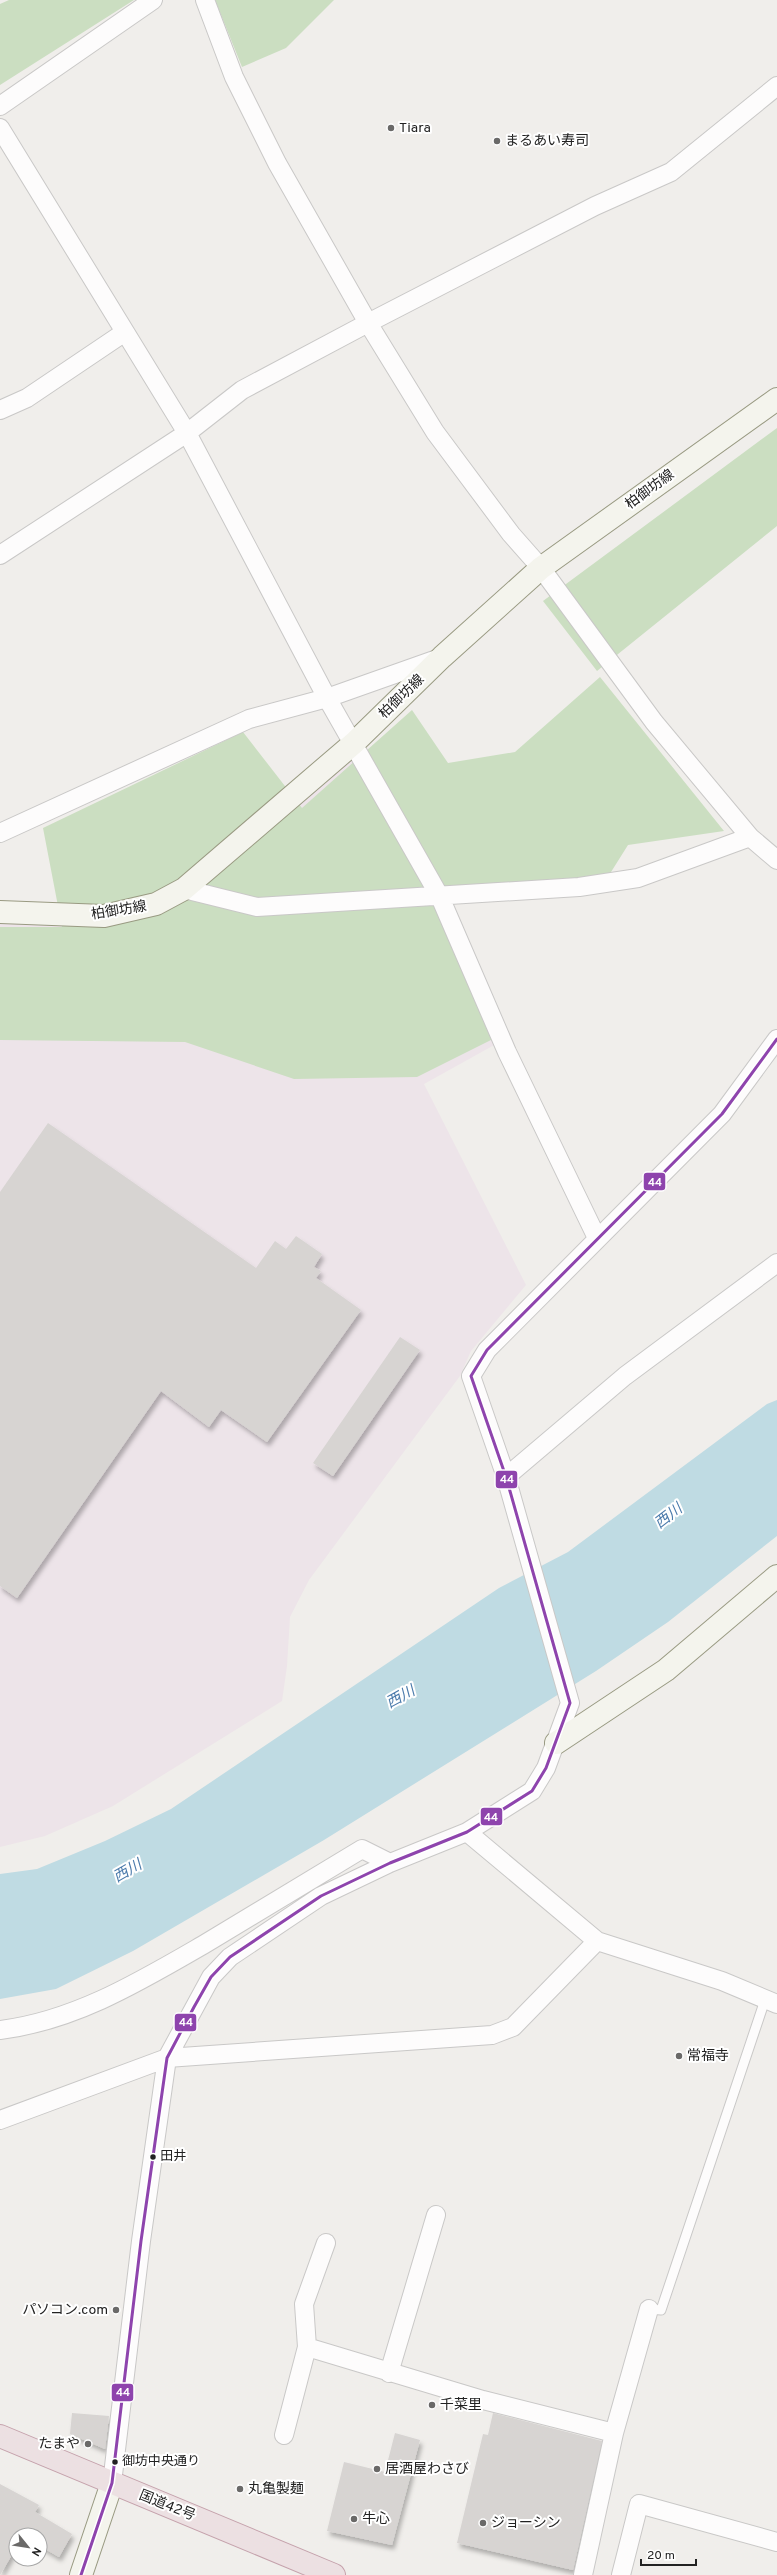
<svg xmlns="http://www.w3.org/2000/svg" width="777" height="2575" font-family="Overpass,'Noto Sans JP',sans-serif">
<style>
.industrial{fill:#ede4e9}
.forest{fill:#cbdec1}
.water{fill:#bfdbe3}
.building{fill:#d7d4d2;filter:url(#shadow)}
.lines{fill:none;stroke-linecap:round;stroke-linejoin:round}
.lane-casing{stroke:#c9c8c7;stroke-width:11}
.street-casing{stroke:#c9c8c7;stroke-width:20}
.secondary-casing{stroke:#999a82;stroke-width:24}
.highway-casing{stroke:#c5a2ac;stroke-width:24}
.lane{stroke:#fdfcfc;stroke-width:9}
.street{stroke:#fdfcfc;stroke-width:18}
.secondary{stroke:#f4f4ed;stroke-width:22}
.highway{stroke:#ece0e2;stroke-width:22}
.bus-1-casing{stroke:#fff;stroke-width:6}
.bus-1{stroke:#8e44ad;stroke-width:3}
.poi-dot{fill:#6a6968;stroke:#fff;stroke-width:1.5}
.bus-dot{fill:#222;stroke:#fff;stroke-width:1.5}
.labels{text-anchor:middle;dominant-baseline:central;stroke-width:4;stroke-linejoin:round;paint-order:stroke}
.bus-label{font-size:13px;fill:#222;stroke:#fff;text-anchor:start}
.poi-label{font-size:14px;fill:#222;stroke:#fff;text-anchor:start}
.street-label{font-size:14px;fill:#222;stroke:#fff}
.water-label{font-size:15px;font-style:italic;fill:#4a7aab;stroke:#fff}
.line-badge{stroke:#fff;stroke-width:1.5}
.badge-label{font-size:11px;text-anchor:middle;font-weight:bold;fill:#fff}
</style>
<defs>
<filter id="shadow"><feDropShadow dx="2.5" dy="4.5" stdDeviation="2" flood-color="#0004"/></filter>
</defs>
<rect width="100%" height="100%" fill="#f0eeeb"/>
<path class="industrial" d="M354,753l142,291 -72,40 102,201 -55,66 -11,25 -151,204 -19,37 -3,49 -5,35 -169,105 -68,30 -45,11v-928l72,6z"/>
<path class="forest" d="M9,0h125l-134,85v-81z
M215,0h119l-48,48 -44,19z
M777,428v98l-180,145 -54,-70z
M600,677l124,154 -96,14 -22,35 -178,9 67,149 -78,39 -123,2 -109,-37 -185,-2v-113h62l-19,-99 200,-96 59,76 110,-98 36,53 67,-11z"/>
<path class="water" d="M777,1400v136l-109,86 -72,49 -272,169 -191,111 -77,38 -56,10v-125l37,-5 68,-28 66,-32 328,-221 69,-36 199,-148z"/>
<path class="building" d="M48,1123l208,145 19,-27 11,8 10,-13 26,18 -8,13 7,4 -5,7 45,32 -94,132 -46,-32 -12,17 -48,-36 -144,207 -17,-12v-394z
M400,1337l20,13 -87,126 -20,-13z
M72,2413l37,3 -4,33 -35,-15z
M493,2413l109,28 -29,129 -116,-27 26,-109 5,1z
M395,2433l25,7 -28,105 -65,-14 17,-69 41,10z
M0,2484l39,21 -4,7 37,22 -13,23 -19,-11v-11h-24v13l-16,27z"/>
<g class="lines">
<g class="lane-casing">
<path id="lane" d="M649,2309l12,1 104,-310"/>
</g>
<g class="street-casing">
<path id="street" d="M205,0l29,77 43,86 91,160 67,109 76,102 30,34 113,154 96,115 27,23
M0,106l153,-106
M0,128l187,305 140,265 113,199 67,155 90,186
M0,410l27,-12 98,-66
M0,555l187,-122 55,-43 126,-67 227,-117 76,-34 106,-86
M0,833l249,-114 78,-21 113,-40
M184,889l73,18 322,-20 59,-9 112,-41
M506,1477l119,-101 152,-113
M467,1832l130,109 125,40 55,23
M0,2030c74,-9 139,-48 203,-85 53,-32 106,-64 159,-96l28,14
M0,2120l167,-62 325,-23 21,-8 84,-86
M307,2347l176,53 131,33
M389,2373l47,-158
M284,2435l23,-88 -3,-43 22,-61
M112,2483l29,-242 26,-183 44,-81 19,-20 91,-61 69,-33 77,-31 65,-41 14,-23 24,-65 -64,-226 -35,-101 16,-26 235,-236 55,-75
M583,2575l31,-142 35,-124
M621,2575l18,-71 138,38"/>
</g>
<g class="secondary-casing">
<path id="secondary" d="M0,912l104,4 52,-12 28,-15 170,-146 88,-86 99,-89 236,-169
M556,1743l110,-73 111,-94
M81,2575l31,-92"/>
</g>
<g class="highway-casing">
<path id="highway" d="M0,2436l334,139"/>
</g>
<use href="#lane" class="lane"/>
<use href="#street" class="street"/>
<use href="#secondary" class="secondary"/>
<use href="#highway" class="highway"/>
<g class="bus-1-casing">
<path id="bus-1" d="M81,2575l31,-92 29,-242 26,-183 27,-51 17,-30 19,-20 91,-61 69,-33 77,-31 65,-41 14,-23 24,-65 -64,-226 -35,-101 16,-26 235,-236 55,-75"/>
</g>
<use href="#bus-1" class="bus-1"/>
</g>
<g class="poi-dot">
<circle cx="391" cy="128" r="4"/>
<circle cx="497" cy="141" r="4"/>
<circle cx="679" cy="2056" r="4"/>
<circle cx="116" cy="2310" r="4"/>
<circle cx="432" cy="2405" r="4"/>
<circle cx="88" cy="2444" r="4"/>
<circle cx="377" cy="2469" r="4"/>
<circle cx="240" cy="2489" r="4"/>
<circle cx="354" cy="2519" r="4"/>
<circle cx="483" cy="2523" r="4"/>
</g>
<g class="bus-dot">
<circle cx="153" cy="2157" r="3.5"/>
<circle cx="115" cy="2462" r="3.5"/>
</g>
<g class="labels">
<g class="bus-label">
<text x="160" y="2157">田井</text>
<text x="122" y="2462">御坊中央通り</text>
</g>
<g class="poi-label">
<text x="399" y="128">Tiara</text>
<text x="505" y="141">まるあい寿司</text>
<text x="687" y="2056">常福寺</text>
<text x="108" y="2310" text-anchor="end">パソコン.com</text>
<text x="440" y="2405">千菜里</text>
<text x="80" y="2444" text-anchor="end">たまや</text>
<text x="385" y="2469">居酒屋わさび</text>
<text x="248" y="2489">丸亀製麺</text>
<text x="362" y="2519">牛心</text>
<text x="491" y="2523">ジョーシン</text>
</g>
<g class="street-label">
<text transform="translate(650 490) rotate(-36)">柏御坊線</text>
<text transform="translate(402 697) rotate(-44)">柏御坊線</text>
<text transform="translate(119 911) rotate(-9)">柏御坊線</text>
<text transform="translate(167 2506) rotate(22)">国道42号</text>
</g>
<g class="water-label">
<text transform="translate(669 1517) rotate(-38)">西川</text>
<text transform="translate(401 1698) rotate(-29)">西川</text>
<text transform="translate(128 1872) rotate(-30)">西川</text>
</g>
</g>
<g class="line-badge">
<rect x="643" y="1172" width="23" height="19" rx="4" fill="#8e44ad"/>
<rect x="495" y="1470" width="23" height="19" rx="4" fill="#8e44ad"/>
<rect x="480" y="1807" width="23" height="19" rx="4" fill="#8e44ad"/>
<rect x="174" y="2013" width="23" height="19" rx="4" fill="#8e44ad"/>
<rect x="111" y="2383" width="23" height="19" rx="4" fill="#8e44ad"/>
</g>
<g class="badge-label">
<text x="655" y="1186">44</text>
<text x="507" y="1483">44</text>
<text x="491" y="1821">44</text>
<text x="186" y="2026">44</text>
<text x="123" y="2396">44</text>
</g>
<g transform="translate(28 2547) rotate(120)"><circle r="19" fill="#ffffff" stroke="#a7a7a7"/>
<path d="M0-3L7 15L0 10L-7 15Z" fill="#6a6968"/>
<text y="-6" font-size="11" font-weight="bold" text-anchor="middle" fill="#222222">N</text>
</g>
<path d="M641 2559v6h55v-6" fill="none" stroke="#222222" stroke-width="2"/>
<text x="647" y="2559" font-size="12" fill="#222222" stroke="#ffffff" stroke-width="3" paint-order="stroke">20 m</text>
</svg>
